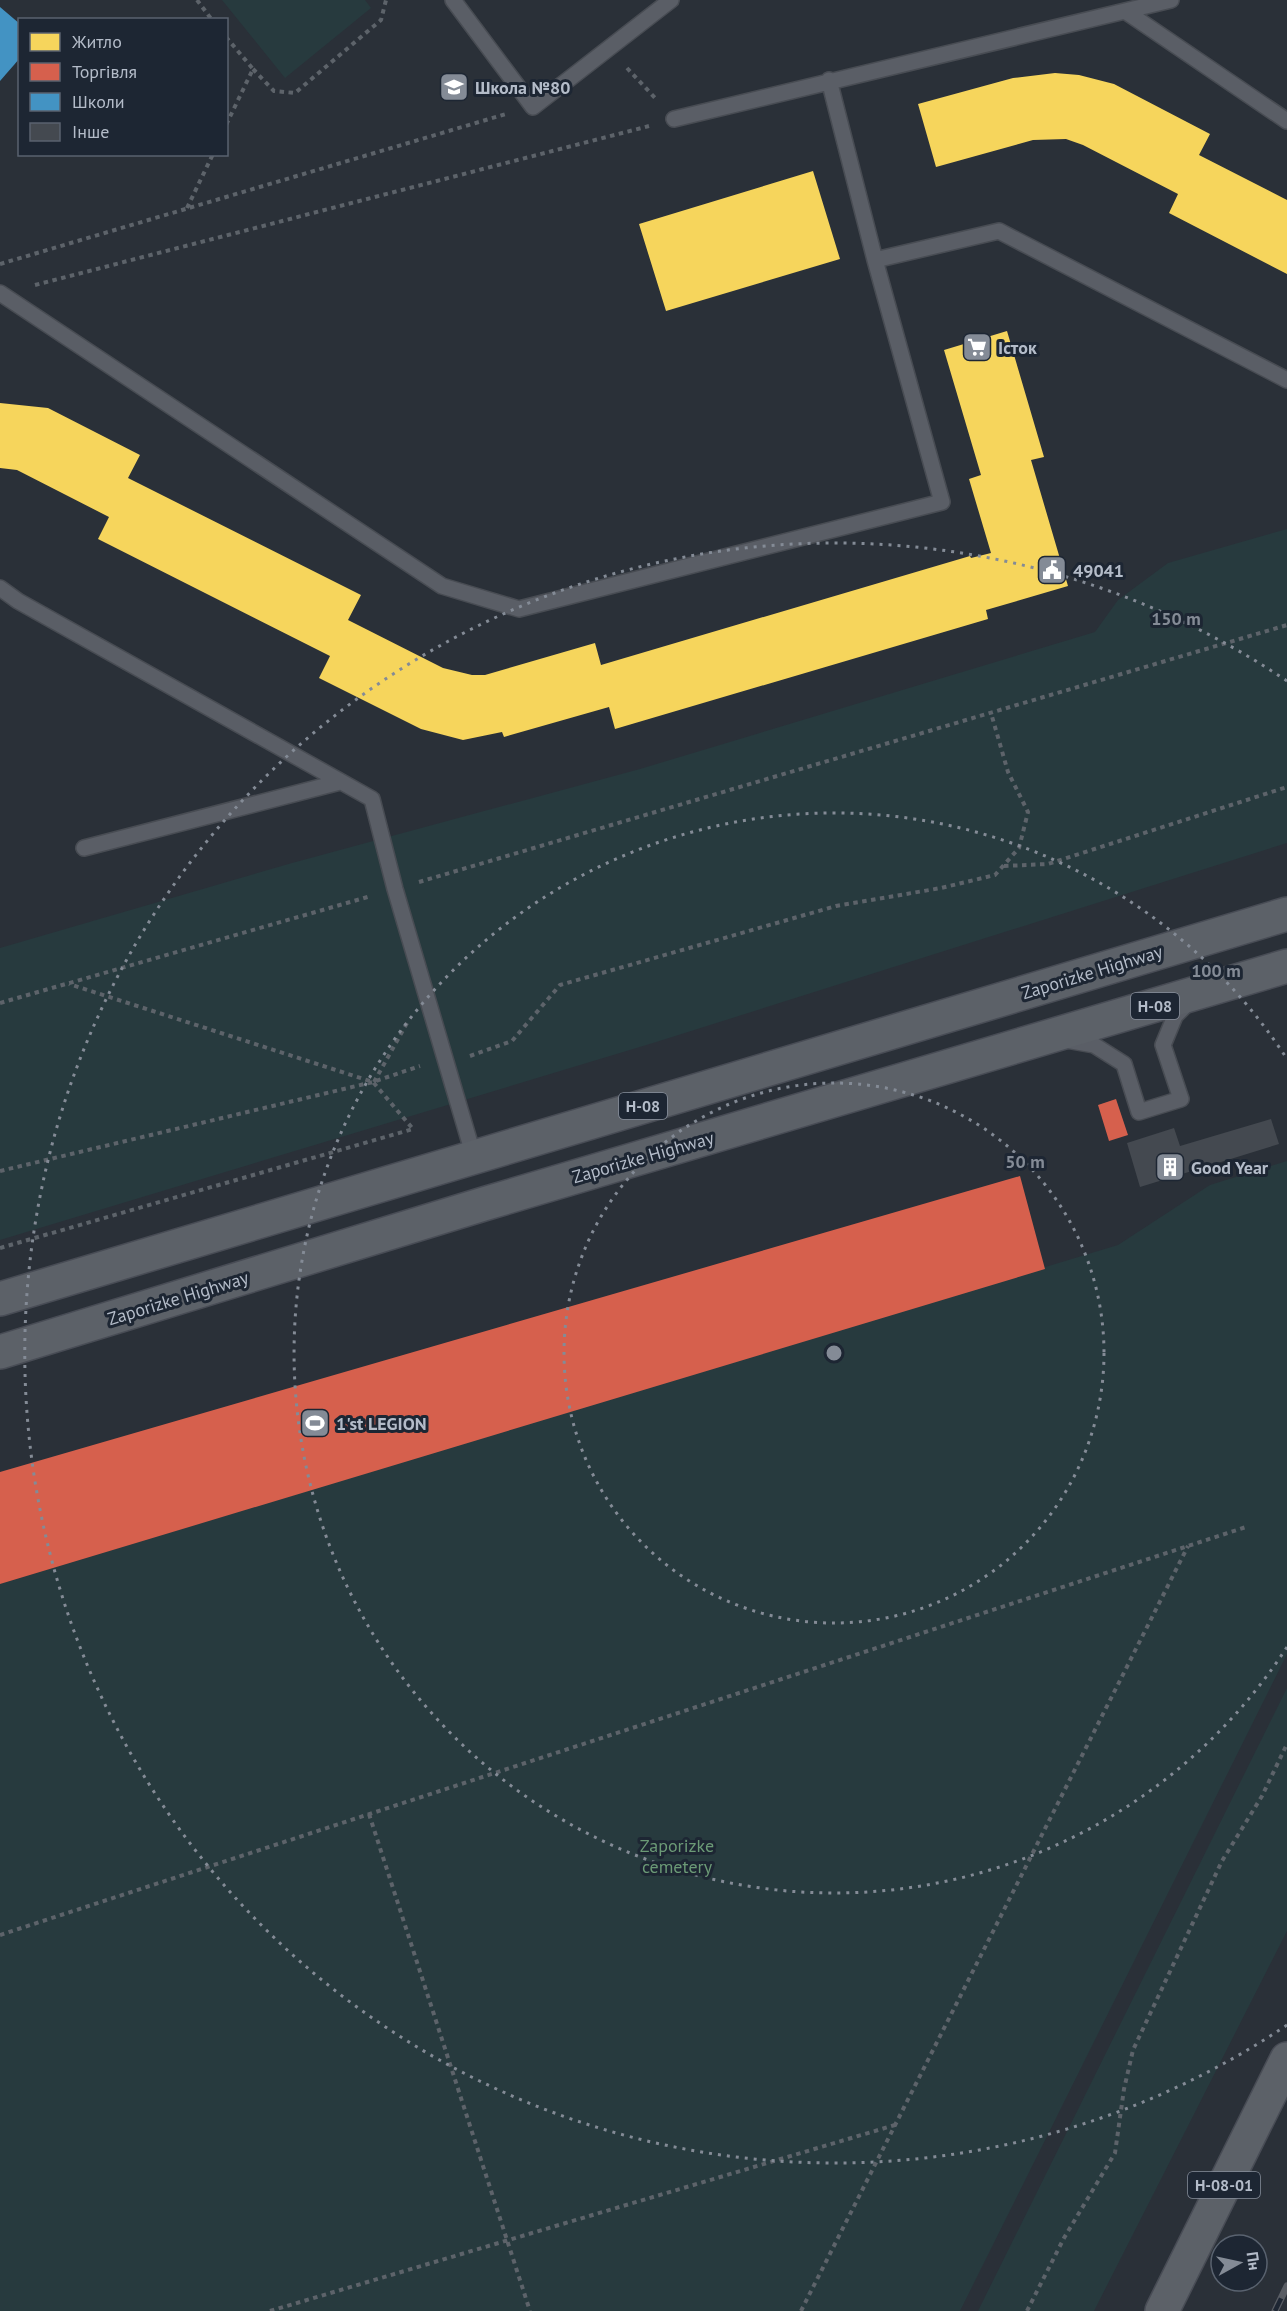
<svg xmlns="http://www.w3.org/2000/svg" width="1287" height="2311" font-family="'PT Sans',sans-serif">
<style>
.green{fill:#273a3e}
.homes{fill:#f6d55c}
.shops{fill:#d6604d}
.schools{fill:#4393c3}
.building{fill:#444950}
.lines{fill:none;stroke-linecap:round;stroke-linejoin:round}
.service-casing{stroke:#484c53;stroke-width:18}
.primary-casing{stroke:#484c55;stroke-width:36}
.path{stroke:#5d636a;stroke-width:4;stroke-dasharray:4.5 4.5;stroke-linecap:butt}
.service{stroke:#5a5e66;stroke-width:15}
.primary{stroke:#5c6168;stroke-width:33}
.rail-casing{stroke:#595d64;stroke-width:7}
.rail{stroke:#1d2633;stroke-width:4.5;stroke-dasharray:14;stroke-linecap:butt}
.ring{fill:none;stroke:#848b96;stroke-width:3;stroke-dasharray:3 6}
.labels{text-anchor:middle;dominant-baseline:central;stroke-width:6;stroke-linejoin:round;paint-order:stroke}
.shield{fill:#1d2633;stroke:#878f9c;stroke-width:1.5}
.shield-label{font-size:16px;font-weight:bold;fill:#b4bcc9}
.poi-label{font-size:18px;font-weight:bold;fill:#b4bcc9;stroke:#1d2633;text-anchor:start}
.street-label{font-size:18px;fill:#b4bcc9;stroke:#1d2633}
.park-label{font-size:18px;fill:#6b9a76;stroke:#1d2633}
.centre{fill:#848b96;stroke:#1d2633;stroke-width:3}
.ring-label{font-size:18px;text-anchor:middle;font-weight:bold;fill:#848b96;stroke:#1d2633;stroke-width:6;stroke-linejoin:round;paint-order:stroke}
</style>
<rect width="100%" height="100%" fill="#2a3038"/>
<path class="green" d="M222,0h143l6,8 -86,70z
M1287,529v314l-634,200 -653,197v-292l292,-85 348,-94 455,-137 23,-32 50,-37z
M1287,1161v493l-327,657h-960v-727l1118,-339 92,-60z
M1287,1688v243l-193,380h-116z"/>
<path class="homes" d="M1055,73l24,2 35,9 96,50 -11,21 88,45v74l-118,-61 9,-19 -95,-49 -17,-6 -33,1 -97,27 -18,-63 95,-26z
M813,171l27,88 -174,52 -27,-87z
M1007,331l37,126 -13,3 37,126 -82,24 2,9 -373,110 -6,-22 -105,30 -2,-5 -39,8 -42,-11 -102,-51 11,-22 -232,-117 11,-22 -92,-47 -17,-2v-65l48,5 92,47 -12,23 233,117 -13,25 95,48 29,7h13l110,-32 6,22 369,-109 1,2 20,-5 -22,-74 12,-4 -37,-125z"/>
<path class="shops" d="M1116,1099l12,36 -19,6 -11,-36z
M1020,1176l25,93 -1045,315v-112z"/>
<path class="schools" d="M0,7l20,17v34l-20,23z"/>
<path class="building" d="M1271,1119l8,25 -139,43 -13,-44 47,-15 6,18z"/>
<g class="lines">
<g class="service-casing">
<path id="service" d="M453,0l80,107 138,-107
M1125,11l162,110
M829,80l46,180 124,-29 288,149
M674,119l497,-119
M0,293l442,293 77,23 423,-107 -67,-242
M0,588l18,13 354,198 23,90 79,268
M84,848l256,-66
M1066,1040l28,5 30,19 15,48 42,-13 -18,-54 12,-29 14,-14"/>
</g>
<g class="primary-casing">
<path id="primary" d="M0,1299l1287,-385
M0,1352l487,-149 800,-237
M1162,2311l125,-252"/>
</g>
<path class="path" d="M197,0l15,20
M226,37l27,32 -27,56
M627,68l30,32
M253,69l21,22 21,2 86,-73 5,-20
M187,208l26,-54
M0,264l506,-150
M35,285l614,-159
M1004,866l44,-2 239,-77
M419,882l868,-257
M0,1003l371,-107
M470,1056l42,-15 48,-56 276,-79 105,-18 54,-13 24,-27 9,-36 -20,-40 -17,-59
M374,1082l33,-59
M0,1171l373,-89 47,-16
M0,1248l413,-119 -40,-47 -304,-98
M369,1814l161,497
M0,1935l1246,-408
M270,2311l625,-186
M801,2311l387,-765
M1027,2311l37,-73 51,-85 9,-64 9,-39 89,-189 40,-65 25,-52"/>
<use href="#service" class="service"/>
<use href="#primary" class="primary"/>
<g class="rail-casing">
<path id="rail" d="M1275,2311l12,-25"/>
</g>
<use href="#rail" class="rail"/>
</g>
<g class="ring">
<circle cx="834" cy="1353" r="270"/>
<path d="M1287 1647A540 540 0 1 1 1287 1059"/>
<path d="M1287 2025A810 810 0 1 1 1287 681"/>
</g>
<defs>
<g id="school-square" transform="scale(1.5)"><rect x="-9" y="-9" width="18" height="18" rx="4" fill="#848b96" stroke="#1d2633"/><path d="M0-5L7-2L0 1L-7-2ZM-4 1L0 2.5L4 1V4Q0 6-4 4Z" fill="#fff"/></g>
<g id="supermarket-square" transform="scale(1.5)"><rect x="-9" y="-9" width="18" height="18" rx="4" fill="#848b96" stroke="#1d2633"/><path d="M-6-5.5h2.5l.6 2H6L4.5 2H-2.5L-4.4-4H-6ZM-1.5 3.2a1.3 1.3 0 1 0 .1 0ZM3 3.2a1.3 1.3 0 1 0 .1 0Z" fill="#fff"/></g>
<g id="civic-square" transform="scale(1.5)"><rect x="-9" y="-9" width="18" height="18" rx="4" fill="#848b96" stroke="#1d2633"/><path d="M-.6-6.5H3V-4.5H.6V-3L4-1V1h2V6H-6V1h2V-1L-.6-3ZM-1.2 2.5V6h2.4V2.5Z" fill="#fff"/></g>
<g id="building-square" transform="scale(1.5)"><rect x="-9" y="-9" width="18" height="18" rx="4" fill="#848b96" stroke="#1d2633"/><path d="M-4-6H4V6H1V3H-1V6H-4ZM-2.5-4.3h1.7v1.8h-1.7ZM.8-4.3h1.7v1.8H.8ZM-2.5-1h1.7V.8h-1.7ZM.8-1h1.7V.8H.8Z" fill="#fff"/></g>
<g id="stadium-square" transform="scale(1.5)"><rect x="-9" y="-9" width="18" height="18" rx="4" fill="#848b96" stroke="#1d2633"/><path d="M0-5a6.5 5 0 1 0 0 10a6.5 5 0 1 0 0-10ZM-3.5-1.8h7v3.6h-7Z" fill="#fff"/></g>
</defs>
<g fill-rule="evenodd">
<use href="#school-square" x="454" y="87"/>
<use href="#supermarket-square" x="977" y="347"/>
<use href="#civic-square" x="1052" y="570"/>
<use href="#building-square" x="1170" y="1167"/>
<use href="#stadium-square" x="315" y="1423"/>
</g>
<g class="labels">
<g class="shield">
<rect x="1131" y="993" width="48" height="26" rx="4.5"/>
<rect x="619" y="1093" width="48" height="26" rx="4.5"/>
<rect x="1188" y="2172" width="72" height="26" rx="4.5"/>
</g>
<g class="shield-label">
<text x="1155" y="1006">Н-08</text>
<text x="643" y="1106">Н-08</text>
<text x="1224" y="2185">Н-08-01</text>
</g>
<g class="poi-label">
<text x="475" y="87">Школа №80</text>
<text x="998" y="347">Істок</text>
<text x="1073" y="570">49041</text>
<text x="1191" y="1167">Good Year</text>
<text x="336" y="1423">1'st LEGION</text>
</g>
<g class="street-label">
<text transform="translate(1092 972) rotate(-17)">Zaporizke Highway</text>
<text transform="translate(643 1157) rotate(-16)">Zaporizke Highway</text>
<text transform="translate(178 1298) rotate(-17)">Zaporizke Highway</text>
</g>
<g class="park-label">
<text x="677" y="1845">Zaporizke<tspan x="677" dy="21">cemetery</tspan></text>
</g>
</g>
<circle cx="834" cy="1353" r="9" class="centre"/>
<g class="ring-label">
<text x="1176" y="625">150 m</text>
<text x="1216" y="977">100 m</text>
<text x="1025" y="1168">50 m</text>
</g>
<rect x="18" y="18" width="210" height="138" fill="#1d2633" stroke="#59626f" stroke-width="1.5"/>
<rect x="30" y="33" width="30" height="18" fill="#f6d55c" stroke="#59626f" stroke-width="1.5"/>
<text x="72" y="48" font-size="18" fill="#b4bcc9">Житло</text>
<rect x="30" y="63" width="30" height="18" fill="#d6604d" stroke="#59626f" stroke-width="1.5"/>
<text x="72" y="78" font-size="18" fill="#b4bcc9">Торгівля</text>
<rect x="30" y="93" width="30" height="18" fill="#4393c3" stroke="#59626f" stroke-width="1.5"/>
<text x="72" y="108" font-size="18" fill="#b4bcc9">Школи</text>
<rect x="30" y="123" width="30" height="18" fill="#444950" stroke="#59626f" stroke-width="1.5"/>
<text x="72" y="138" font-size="18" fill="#b4bcc9">Інше</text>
<g transform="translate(1239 2263) rotate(82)"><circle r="28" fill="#1d2633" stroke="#59626f" stroke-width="1.5"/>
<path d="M0-4.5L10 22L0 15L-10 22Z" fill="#848b96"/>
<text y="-9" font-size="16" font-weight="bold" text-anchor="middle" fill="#b4bcc9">Пн</text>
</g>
</svg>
